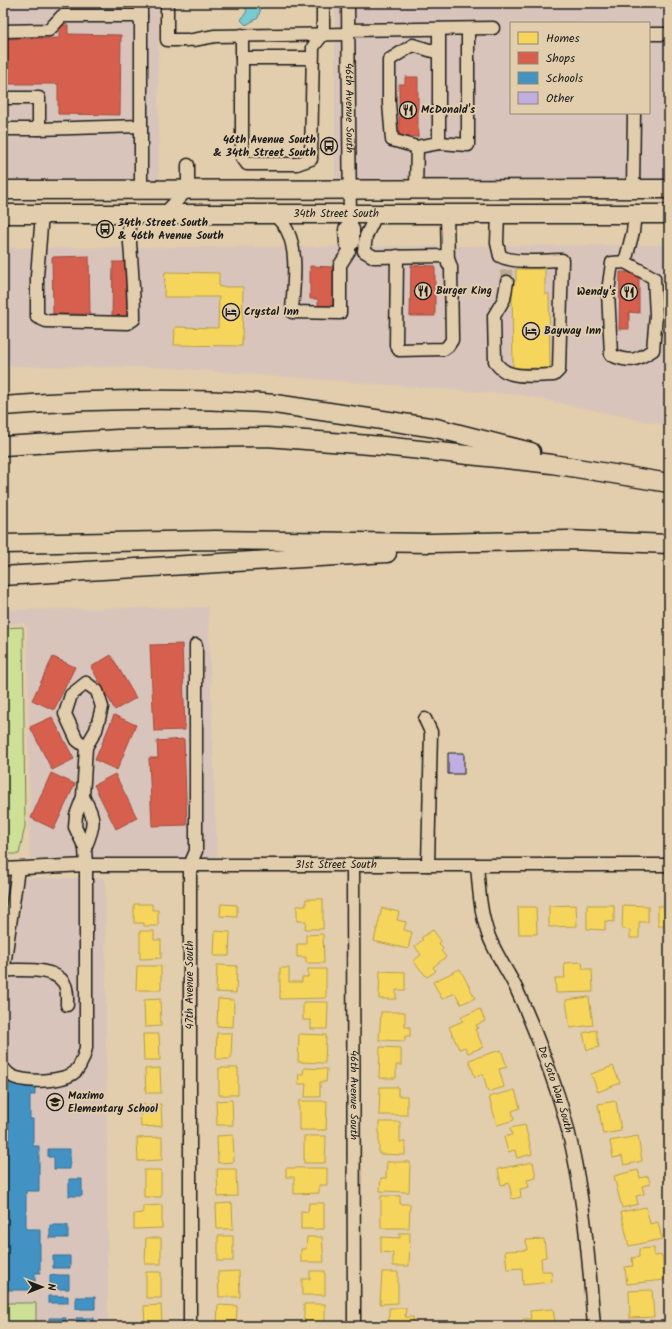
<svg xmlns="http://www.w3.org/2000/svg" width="672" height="1329" font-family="Kalam,sans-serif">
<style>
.built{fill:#d8c4bb;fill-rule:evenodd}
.green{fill:#cde095;stroke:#747e58}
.water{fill:#79cad1;stroke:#548489}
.homes{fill:#f6d55c;stroke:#b59e49}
.shops{fill:#d6604d;stroke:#9e4c3e}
.schools{fill:#4393c3;stroke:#376f91}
.building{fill:#bfaedf;stroke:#1c1c1c}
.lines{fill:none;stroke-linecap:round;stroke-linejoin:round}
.minor-tunnel{stroke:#baaa8f;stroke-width:12;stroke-dasharray:12 6;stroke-linecap:butt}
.minor-casing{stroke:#1c1c1c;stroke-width:15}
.highway-casing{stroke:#1c1c1c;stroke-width:21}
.minor{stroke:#e2cdac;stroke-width:12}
.highway{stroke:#e2cdac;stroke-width:18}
.labels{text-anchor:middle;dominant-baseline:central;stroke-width:4;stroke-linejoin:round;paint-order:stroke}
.street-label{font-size:11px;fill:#1c1c1c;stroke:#e2cdac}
.poi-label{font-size:11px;font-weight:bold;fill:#1c1c1c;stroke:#e2cdac;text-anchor:start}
</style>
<rect width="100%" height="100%" fill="#e2cdac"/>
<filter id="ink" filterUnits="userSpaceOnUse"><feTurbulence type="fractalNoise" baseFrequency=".025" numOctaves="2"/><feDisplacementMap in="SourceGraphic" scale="8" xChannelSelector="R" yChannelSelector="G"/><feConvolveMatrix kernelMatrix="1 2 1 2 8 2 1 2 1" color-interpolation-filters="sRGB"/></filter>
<g filter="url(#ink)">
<path class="built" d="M3,3h155l1,180 -156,1z
M335,3h7l1,180h-8z
M355,3h314v178l-313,2zM511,23h138v90h-138z
M669,245v181l-147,-31 -362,-28 -157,-1v-118z
M208,607l9,252h-18l4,-8 -1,-212h-13l1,211 -5,9h-155l-2,-231 -5,-5 -20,1v-14z
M3,878h102l3,448h-105z"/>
<path class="green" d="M23,627l2,199 -6,28h-16v-226z
M3,1303h33v23h-33z"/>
<path class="water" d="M243,3l19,1 -4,14 -12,7 -5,-5 6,-9z"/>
<path class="homes" d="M516,269h29v25h4l1,74h-37l-1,-87h4z
M165,272l54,1v14h24l-1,59 -68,-1 1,-18 43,1 1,-31h-55z
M306,899h17v30h-18l1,-8h-9v-15h9z
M134,904h18v6h6v16h-14v-3h-10z
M221,904l16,1v12l-17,-1z
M576,905l1,21 -28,1v-21z
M587,905h27v17l-9,-1v9l-18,-1z
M623,905l25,1v16h-9v16h-9v-8l-8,-1z
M658,906h11v20h-11z
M518,907h18l1,27h-18z
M382,908l17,4 -2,8 9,2 -2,8 8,2 -4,17 -34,-8z
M433,930l8,11 -2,2 4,6 -2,2 5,6 -13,10 3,4 -9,6 -14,-16 8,-6 -6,-9 8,-6 -2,-2z
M140,931h14v9h7v18l-21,1z
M215,931l15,1 -1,24h-15z
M323,934l1,29h-18v-6h-9v-13h9v-9z
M582,962l1,7h9l1,23 -37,1 -1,-15h10l-1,-15z
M217,965l20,1 -1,27 -20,-1z
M137,966h24v24h-25z
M280,968h9v14h13v-5h6v-8h18v29l-46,1z
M460,969l15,29 -14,6 -6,-11 -13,6 -9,-17z
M380,971l25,1v18h-9v9h-17z
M589,997l4,28 -23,3 -4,-28z
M160,999l1,27 -16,1 -1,-27z
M218,999l16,1 -1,27 -16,-1z
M303,1002h25l-1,27h-16v-9h-8z
M480,1009l5,12 -9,4 2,3 -3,1 8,18 -15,6 -3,-6 -6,2 -10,-22 14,-6 -2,-4z
M381,1012h24v15h5v9h-5v5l-26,-1z
M596,1030l3,17 -12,3 -4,-17z
M217,1033h15l-1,26h-15z
M143,1034h16l1,26h-16z
M299,1034l27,1 -1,28 -27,-1z
M380,1047l21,1v17h-5v13h-17z
M501,1050l6,17 -8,2 5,18 -16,5 -5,-18 -8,3 -6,-17z
M613,1066l7,17 -22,9 -7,-18z
M160,1068l1,25h-15l-1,-24z
M219,1068h19v27h-19z
M304,1068l23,1 -1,13h-6v15h-15l1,-13h-8l1,-10h4z
M380,1087h18v9h9v19h-28z
M515,1090l5,18 -8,3 2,9 -17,5 -8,-28z
M232,1100l1,25h-16l-1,-24z
M299,1101h28l-1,29h-27z
M616,1101l5,30 -18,3 -5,-30z
M161,1104l1,22 -21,1 -1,-22z
M379,1122h21v20h5v13l-26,-1z
M525,1125l7,29 -15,4 -2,-8 -7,2 -4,-15 8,-2 -2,-7z
M233,1135l1,27 -16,1 -1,-27z
M304,1136h22l-1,27h-21z
M638,1136l4,25 -18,4 -2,-9 -9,2 -3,-17z
M162,1137v23l-24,1 -1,-23z
M387,1162h23l-1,30 -29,-1 1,-13h5z
M533,1162l3,16 -9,2 2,7 -9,2 1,8 -9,2 -3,-16 -8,2 -3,-16z
M286,1168h41v17h-8v8l-25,1v-17h-8z
M217,1169h19l1,27 -19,1z
M144,1170h17v27h-17z
M638,1170l2,8 8,-2 2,8 -8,2 2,8 -8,2 2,8 -16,4 -8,-32z
M381,1196h19v8h10l-1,24h-28z
M232,1203l1,26h-16l-1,-25z
M309,1203h15v26h-23v-18l7,1z
M162,1205v23l-28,1v-15l9,-1v-7z
M646,1207l4,17 8,-2 4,17 -33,7 -8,-34z
M400,1233h10l-1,33h-16v-13l-12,-1v-15l19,1z
M218,1236h15v25h-15z
M307,1237h15l2,25h-23v-13h5z
M146,1238h15v26h-16z
M544,1239l2,18 -5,1 1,13h9l1,11 -29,3 -1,-17 -15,1 -2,-18 22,-1 -1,-10z
M654,1248v8l8,-1 2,25 -37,4 -2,-17 8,-1 -1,-8 7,-1v-8z
M239,1271l1,26h-21l-1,-25z
M310,1271h15v24h-23v-16h8z
M146,1272h15v26h-15z
M382,1272h16v31l-18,1z
M652,1290l2,27 -24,1 -1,-27z
M304,1304h21v22h-21z
M161,1305l1,21h-17l-1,-20z
M218,1305l19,1 -1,20h-19z
M389,1308h17l-1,9h8v9h-32v-1h8z
M553,1309l2,14 -8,1 1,2h-24l-1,-7h8l-1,-8z"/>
<path class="shops" d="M59,25h9v9l53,1 -1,80 -62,-1v-30h-55v-45l56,-1z
M405,77h13v60l-19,-1v-52h6z
M89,256l1,58h-37l-1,-57z
M113,262h17v55h-18z
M411,265l24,1v50h-25z
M310,266l24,1 -1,40h-15v-8h-8z
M620,272h19v41l-10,-1v17h-10z
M182,644l3,86 -31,1 -4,-86z
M111,655l25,43 -21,12 -24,-43z
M53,657l22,10 -21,43 -22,-10z
M114,715l22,10 -19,45 -22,-10z
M52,717l22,42 -22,11 -22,-43z
M184,739l3,86 -35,1 -3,-68h9l-1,-17z
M51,773l24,11 -21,45 -23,-11z
M115,774l22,44 -21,11 -22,-44z"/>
<path class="schools" d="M3,1079l13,5h19v11h-5v24h3v27h6v45h-13v38h14v44h-5v17h-32z
M48,1149h22v20h-16v-12h-6z
M69,1179h13v17h-13z
M50,1225h18v13h-18z
M53,1256h17v12h-17z
M50,1275h19v14h-19z
M48,1296h20v7h-20z
M76,1297h19v12h-19z
M49,1318h17v8h-17z
M76,1318h18v8h-18z"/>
<path class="building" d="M448,753h16v21h-16z"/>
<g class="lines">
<path class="minor-tunnel" d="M259,157h20
M506,270l1,12"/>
<g class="minor-casing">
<g id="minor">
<path d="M167,3v37h21"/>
<path id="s1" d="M348,3l2,221 3,5v14l-4,3 -3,-2 -1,-15 5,-5"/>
<path d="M439,29v114l-22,4 -25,-7 -3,-37v-43l24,-15 26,8"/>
<path d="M348,30l145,-2"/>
<path d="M3,31l46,-1 13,-14h79"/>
<path d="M649,34h20"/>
<path d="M242,35v122l5,7h50l14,-5 2,-112 10,-13v-31"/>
<path d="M193,40l22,-4 133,-2"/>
<path d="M242,58h70"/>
<path d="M3,98h36v31l102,-3v63"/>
<path d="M141,126v-123"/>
<path d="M3,129h36"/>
<path d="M439,143l29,2v-116"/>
<path d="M416,188l1,-41"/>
<path d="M633,189l1,-76"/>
<path d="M165,213l23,-24v-24"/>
<path d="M273,213c4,5 11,11 14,17 12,23 6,57 5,82l48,1v-48l9,-14v-5"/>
<path d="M377,213l-11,23 -2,15 10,6 73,-1"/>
<path d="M447,213l1,51"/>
<path d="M498,213l-1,30 3,13c15,8 45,4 62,4l-3,110 -5,5c-19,0 -49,6 -59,-14l-1,-45 10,-17 3,-17"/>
<path d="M42,214l-5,62v41l9,4 82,2 6,-4c0,-35 -4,-70 -6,-105"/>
<path d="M397,256l-1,89 3,5 45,-1 4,-3 4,-6 -1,-73 -4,-11"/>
<path d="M625,262l29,16 2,37 -3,35c-17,11 -23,13 -42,5l-3,-64 4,-28z"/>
<path d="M625,262l8,-30 2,-19"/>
<path d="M425,719l6,13 -3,133"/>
<path d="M83,797c13,21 12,28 2,51"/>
<path id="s2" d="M353,865l1,461"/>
<path id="s3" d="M477,865c2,23 3,45 10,66 6,20 20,38 29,57 16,35 30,71 42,107 24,74 30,154 36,231"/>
<path id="s4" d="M3,869l83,-4h583"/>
<path d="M3,970c17,1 50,-4 61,13 4,6 3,15 3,22"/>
<path d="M3,973l15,-104"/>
<path d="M3,1068c2,2 4,5 7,7 13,9 56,7 66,-4 6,-7 8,-15 10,-23v-183l-1,-17 -10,-21 1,-12 7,-18 3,-50 10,-17 6,-23 -5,-16 -11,-8 -15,12 -6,19 12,26 9,7"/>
<path d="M190,1326v-461l6,-14v-206"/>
</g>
</g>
<g class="highway-casing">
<g id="highway">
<path d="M3,190l666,-1"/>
<path id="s5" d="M3,214h666"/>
<path d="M3,406c90,-7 182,-9 272,-2l161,24 95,24"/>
<path d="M3,446l115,-7 149,-2 116,9 169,18 117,19"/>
<path d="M3,544l213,-4 215,3 136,-3 102,4"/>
<path d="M3,576l384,-23"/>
</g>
</g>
<use href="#minor" class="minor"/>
<use href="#highway" class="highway"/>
</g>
</g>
<defs>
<g id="restaurant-ring" transform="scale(0.9)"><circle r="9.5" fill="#e2cdac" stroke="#1c1c1c" stroke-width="1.5"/><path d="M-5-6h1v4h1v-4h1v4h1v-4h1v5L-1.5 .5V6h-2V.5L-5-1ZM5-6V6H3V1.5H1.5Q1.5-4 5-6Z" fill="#1c1c1c"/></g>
<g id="bus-ring" transform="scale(0.9)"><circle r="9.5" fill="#e2cdac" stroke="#1c1c1c" stroke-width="1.5"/><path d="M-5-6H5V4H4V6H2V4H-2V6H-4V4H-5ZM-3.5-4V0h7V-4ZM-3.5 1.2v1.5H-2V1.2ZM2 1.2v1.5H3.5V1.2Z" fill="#1c1c1c"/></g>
<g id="hotel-ring" transform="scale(0.9)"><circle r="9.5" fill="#e2cdac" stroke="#1c1c1c" stroke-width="1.5"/><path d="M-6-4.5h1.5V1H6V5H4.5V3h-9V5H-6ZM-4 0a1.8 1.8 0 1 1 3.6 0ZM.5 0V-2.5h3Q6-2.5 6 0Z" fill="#1c1c1c"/></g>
<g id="school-ring" transform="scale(0.9)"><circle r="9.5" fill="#e2cdac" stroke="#1c1c1c" stroke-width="1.5"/><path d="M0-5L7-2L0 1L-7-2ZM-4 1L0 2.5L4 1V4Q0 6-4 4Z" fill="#1c1c1c"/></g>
</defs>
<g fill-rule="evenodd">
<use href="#restaurant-ring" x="408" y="110"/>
<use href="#bus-ring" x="329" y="146"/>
<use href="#bus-ring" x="105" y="229"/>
<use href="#restaurant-ring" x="423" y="291"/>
<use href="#restaurant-ring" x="629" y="292"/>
<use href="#hotel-ring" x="231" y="312"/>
<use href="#hotel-ring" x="531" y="331"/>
<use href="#school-ring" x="55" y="1102"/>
</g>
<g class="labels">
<g class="street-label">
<text stroke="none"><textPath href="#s1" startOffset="105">46th Avenue South</textPath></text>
<text stroke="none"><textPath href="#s5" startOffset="333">34th Street South</textPath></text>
<text stroke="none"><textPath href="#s4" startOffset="333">31st Street South</textPath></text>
<text transform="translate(190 985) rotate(-90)">47th Avenue South</text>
<text stroke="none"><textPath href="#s3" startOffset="240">De Soto Way South</textPath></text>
<text stroke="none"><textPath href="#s2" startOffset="230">46th Avenue South</textPath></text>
</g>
<g class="poi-label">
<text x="421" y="110">McDonald's</text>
<text x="316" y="140" text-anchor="end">46th Avenue South<tspan x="316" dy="13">&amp; 34th Street South</tspan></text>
<text x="118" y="223">34th Street South<tspan x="118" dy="13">&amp; 46th Avenue South</tspan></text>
<text x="436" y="291">Burger King</text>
<text x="616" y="292" text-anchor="end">Wendy's</text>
<text x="244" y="312">Crystal Inn</text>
<text x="544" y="331">Bayway Inn</text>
<text x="68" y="1096">Maximo<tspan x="68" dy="13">Elementary School</tspan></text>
</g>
</g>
<rect width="672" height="1329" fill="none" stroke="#e2cdac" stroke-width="16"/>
<rect x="8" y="8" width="656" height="1313" fill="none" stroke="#1c1c1c" stroke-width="1.5" filter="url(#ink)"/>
<rect x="510" y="22" width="140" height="92" fill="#e2cdac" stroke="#938672"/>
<rect x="518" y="32" width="20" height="12" fill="#f6d55c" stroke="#938672"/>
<text x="546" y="42" font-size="12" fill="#1c1c1c">Homes</text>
<rect x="518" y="52" width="20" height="12" fill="#d6604d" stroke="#938672"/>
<text x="546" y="62" font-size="12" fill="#1c1c1c">Shops</text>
<rect x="518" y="72" width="20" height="12" fill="#4393c3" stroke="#938672"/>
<text x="546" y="82" font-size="12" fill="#1c1c1c">Schools</text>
<rect x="518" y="92" width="20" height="12" fill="#bfaedf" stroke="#938672"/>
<text x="546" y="102" font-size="12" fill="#1c1c1c">Other</text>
<g transform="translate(42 1287) rotate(90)" stroke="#e2cdac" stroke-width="3" paint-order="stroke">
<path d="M0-3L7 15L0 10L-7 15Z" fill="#1c1c1c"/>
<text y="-6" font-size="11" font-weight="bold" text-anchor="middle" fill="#1c1c1c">N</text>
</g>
</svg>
